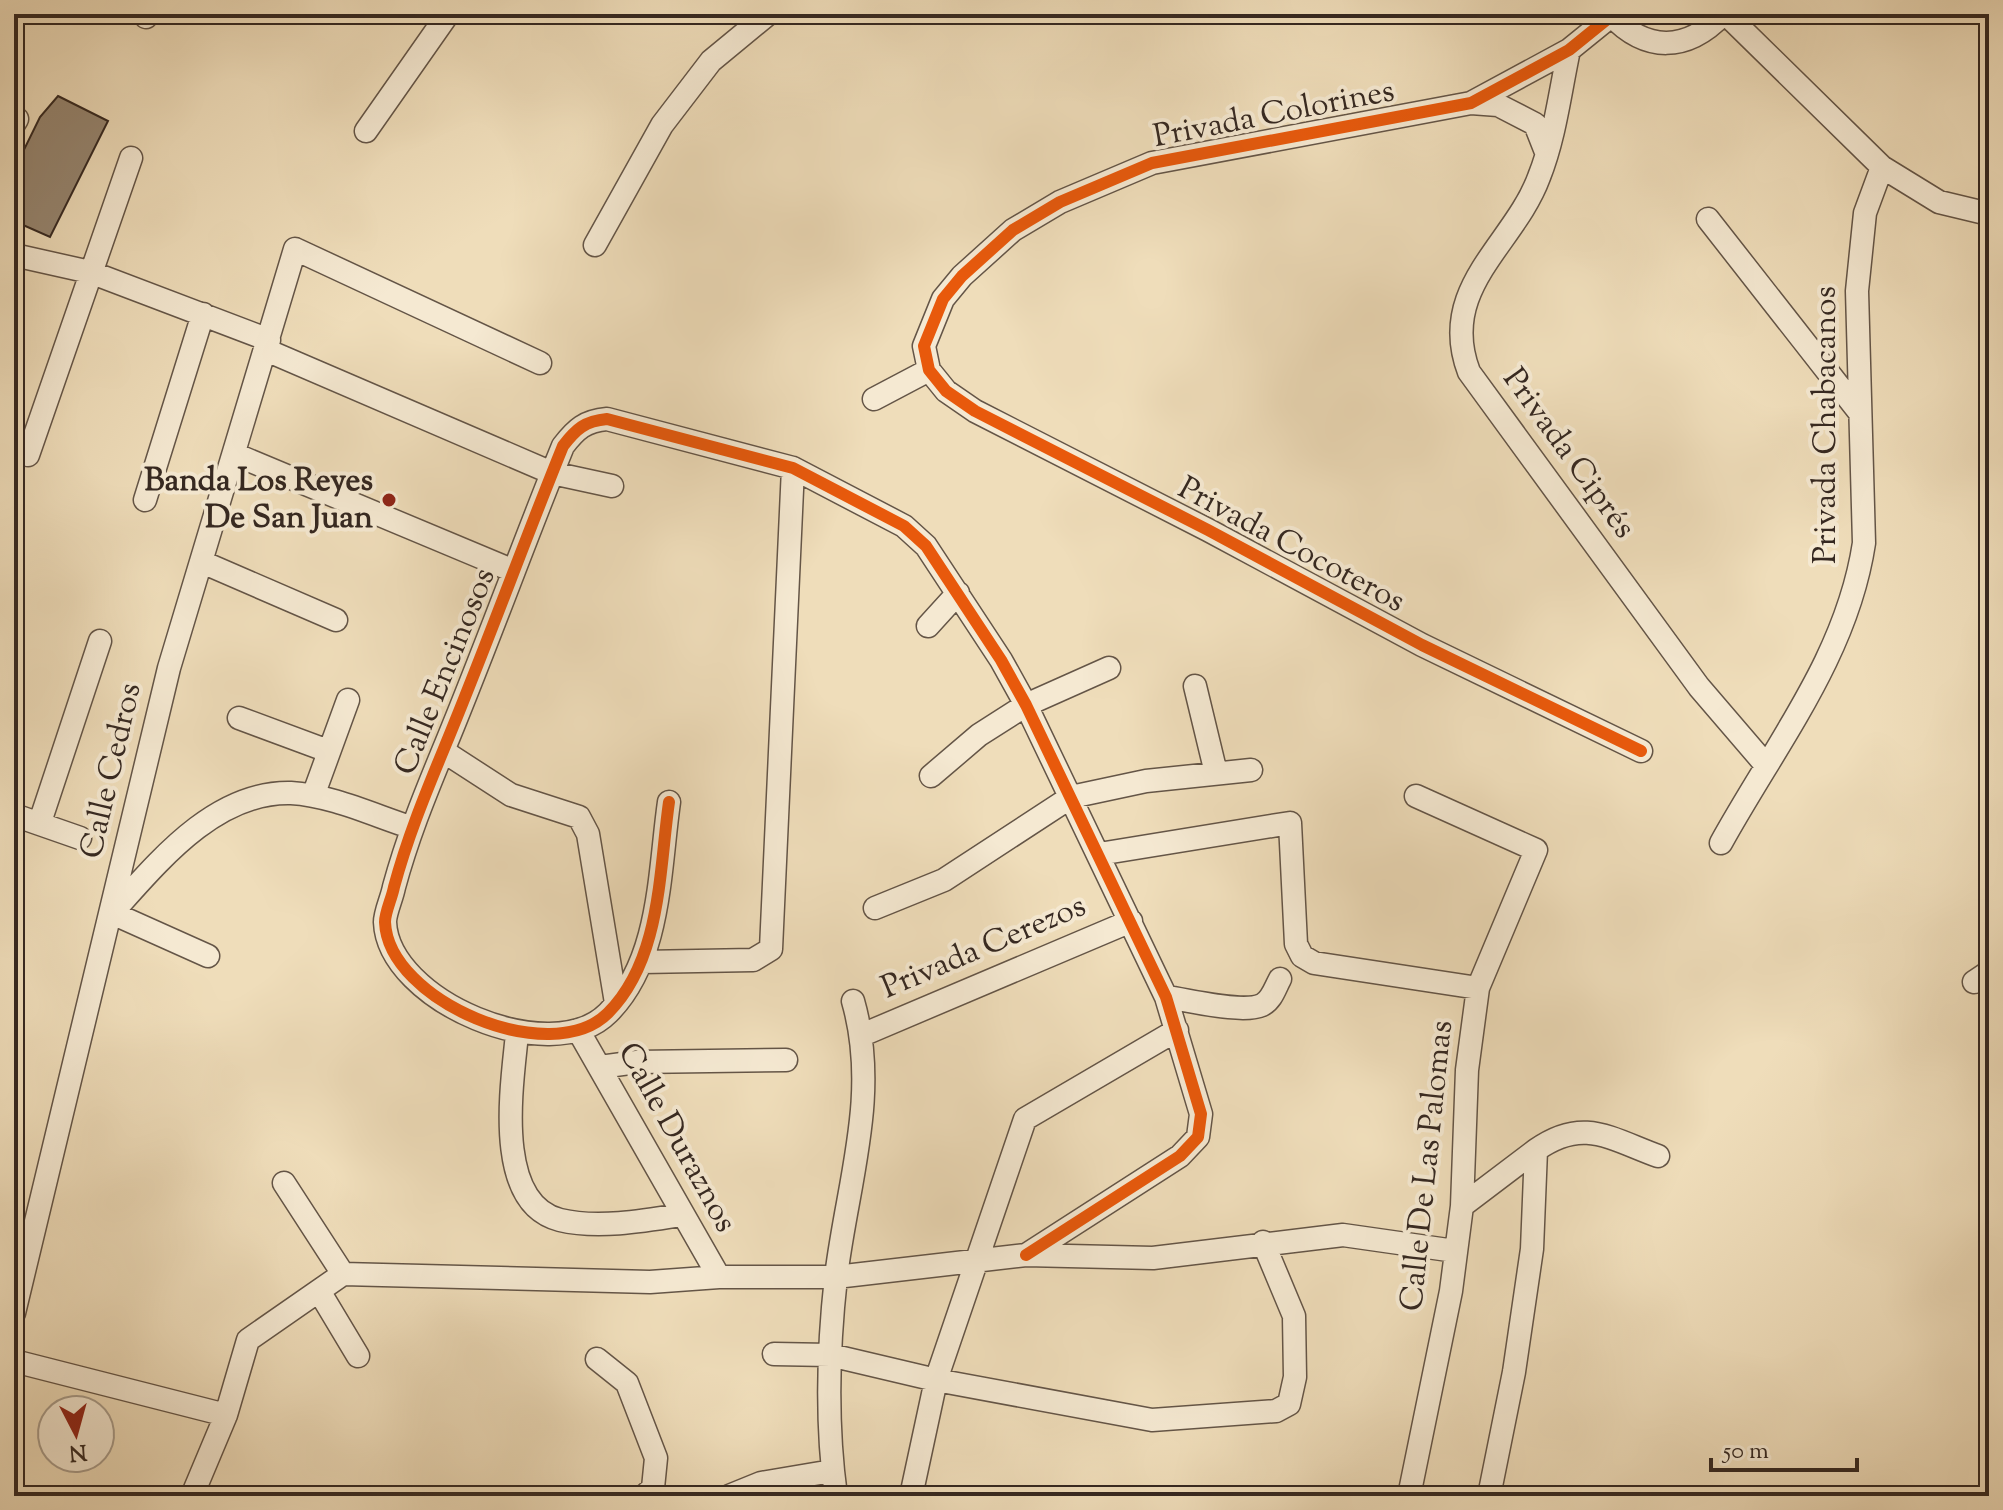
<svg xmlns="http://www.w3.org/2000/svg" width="2003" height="1510" font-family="'Sorts Mill Goudy',serif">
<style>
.building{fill:#968671;stroke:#352821;stroke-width:2}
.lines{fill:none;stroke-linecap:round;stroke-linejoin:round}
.minor-casing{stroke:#645547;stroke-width:25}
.minor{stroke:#f5e9d2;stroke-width:22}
.cycleway-casing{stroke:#f5e9d2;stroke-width:17}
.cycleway{stroke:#e8590c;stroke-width:12}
.poi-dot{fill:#8f2418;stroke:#f5e9d2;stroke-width:3}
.labels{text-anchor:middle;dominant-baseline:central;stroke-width:8;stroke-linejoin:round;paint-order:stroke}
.street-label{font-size:32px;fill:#352821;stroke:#f5e9d2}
.poi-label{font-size:32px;font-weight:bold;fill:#352821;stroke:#f5e9d2;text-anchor:end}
</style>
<rect width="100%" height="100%" fill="#efddba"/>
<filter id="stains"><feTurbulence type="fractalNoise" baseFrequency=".0025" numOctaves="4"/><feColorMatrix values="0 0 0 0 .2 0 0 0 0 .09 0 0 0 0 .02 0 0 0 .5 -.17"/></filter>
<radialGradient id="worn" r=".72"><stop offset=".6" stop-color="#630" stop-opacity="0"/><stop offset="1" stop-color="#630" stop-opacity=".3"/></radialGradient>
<path class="building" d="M58,96l50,25 -58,116 -36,-16v-51l26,-53z"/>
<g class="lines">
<g class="minor-casing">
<path id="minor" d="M1610,14c36,39 77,38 113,0
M1726,14l156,153 57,35 50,12
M1611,16l-42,34 -98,53 -319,60 -92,39 -47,28 -51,46 -19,23 -19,47 5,24 17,21 29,20 233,119 214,115 219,106
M146,17l1,-3
M1569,50c-9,42 -14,87 -30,127 -25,68 -102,111 -70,195l230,315 66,77
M1471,103l27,2 37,19 11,28
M14,124l3,-5
M366,131l82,-117
M1708,219l152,194
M595,245l67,-120 49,-64 57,-47
M14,255l76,17 179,68
M266,350l286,123 60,13
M874,399l55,-29
M234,454l280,117
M28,455l103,-297
M145,500l58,-186
M202,562l134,58
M928,626l30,-33
M1195,686l21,87
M239,718l89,33
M443,751l68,44 68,22 9,17 28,169
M931,776l48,-41 47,-30 83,-37
M313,796l35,-96
M669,802c-10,70 -8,158 -61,211 -57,57 -220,-12 -223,-91 0,-10 7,-24 9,-35 13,-48 30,-90 49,-136 42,-101 79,-204 120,-305 13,-17 22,-25 44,-27l186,49 111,58 22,20 75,114 25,45 140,292 35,117 -3,23 -18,19 -154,99
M14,815l66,23
M40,822l60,-181
M1721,843c54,-98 126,-187 143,-300l-7,-252 8,-78 17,-46
M1099,854l191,-31 6,121 6,12 12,7 164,25
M875,908l69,-28 127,-83 75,-16 105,-11
M208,956l-96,-43c46,-51 103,-122 179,-120 39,2 82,22 119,34
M642,962l111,-2 18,-11 22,-481
M1974,982l15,-10
M1166,997c23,3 77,17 96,8 10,-5 13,-17 18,-26
M578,1030l141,247
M517,1034c-5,51 -24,169 43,186 37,9 84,1 121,-5
M862,1035l269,-114
M600,1067l37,-5 149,-2
M1536,1150c47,-33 73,-12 122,6
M284,1183l59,91
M1462,1206l74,-56 -4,99 -18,123 -25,124
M343,1274l307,8 69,-5h117l190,-22 127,3 190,-23 112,16
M319,1291l39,65
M14,1313l155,-645 126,-419 245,114
M774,1354l56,1 106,25 216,40 124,-9 13,-7 6,-27 -1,-61 -31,-74
M597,1359l30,24 29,75 -3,30 -9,8
M14,1361l212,54
M192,1496l34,-81 22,-75 95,-66
M729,1496l32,-13 71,-12
M836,1496c-10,-72 -8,-147 0,-219 11,-93 44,-182 17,-276
M911,1496l25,-116 89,-261 152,-89
M1409,1496l42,-205 11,-85 5,-136 11,-82 58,-138 -120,-54"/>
</g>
<use href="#minor" class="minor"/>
<g class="cycleway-casing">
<path id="cycleway" d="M1611,16l-42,34 -98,53 -319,60 -92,39 -47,28 -51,46 -19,23 -19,47 5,24 17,21 29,20 233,119 214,115 219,106
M669,802c-10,70 -8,158 -61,211 -57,57 -220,-12 -223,-91 0,-10 7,-24 9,-35 13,-48 30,-90 49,-136 42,-101 79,-204 120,-305 13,-17 22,-25 44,-27l186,49 111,58 22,20 75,114 25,45 140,292 35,117 -3,23 -18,19 -154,99"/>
</g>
<use href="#cycleway" class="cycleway"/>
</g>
<circle class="poi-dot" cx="389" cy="500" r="8"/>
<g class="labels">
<g class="street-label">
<text transform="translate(1274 115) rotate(-11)">Privada Colorines</text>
<text transform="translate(1827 425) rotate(-90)">Privada Chabacanos</text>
<text transform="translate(1568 454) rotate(54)">Privada Ciprés</text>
<text transform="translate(1291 546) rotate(28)">Privada Cocoteros</text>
<text transform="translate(446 672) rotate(-68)">Calle Encinosos</text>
<text transform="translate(112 771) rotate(-77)">Calle Cedros</text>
<text transform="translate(984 948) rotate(-23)">Privada Cerezos</text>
<text transform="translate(676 1138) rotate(61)">Calle Duraznos</text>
<text transform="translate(1428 1166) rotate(-84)">Calle De Las Palomas</text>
</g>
<g class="poi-label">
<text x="373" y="482">Banda Los Reyes<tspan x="373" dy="37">De San Juan</tspan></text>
</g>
</g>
<rect width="2003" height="1510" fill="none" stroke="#efddba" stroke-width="48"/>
<rect x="16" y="16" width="1971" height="1478" fill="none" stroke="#352821" stroke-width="4"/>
<rect x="24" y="24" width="1955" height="1462" fill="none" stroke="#352821" stroke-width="2"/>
<g transform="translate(76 1434) rotate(174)"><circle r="38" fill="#f5e9d2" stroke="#a89c8b" stroke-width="2"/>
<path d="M0-6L14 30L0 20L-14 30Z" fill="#8f2418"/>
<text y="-12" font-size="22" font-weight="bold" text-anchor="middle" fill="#352821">N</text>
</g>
<path d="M1711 1458v12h146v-12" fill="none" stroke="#352821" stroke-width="4"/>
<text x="1723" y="1458" font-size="24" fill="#352821" stroke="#f5e9d2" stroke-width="6" paint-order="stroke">50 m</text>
<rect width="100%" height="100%" filter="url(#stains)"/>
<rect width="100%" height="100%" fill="url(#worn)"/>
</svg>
